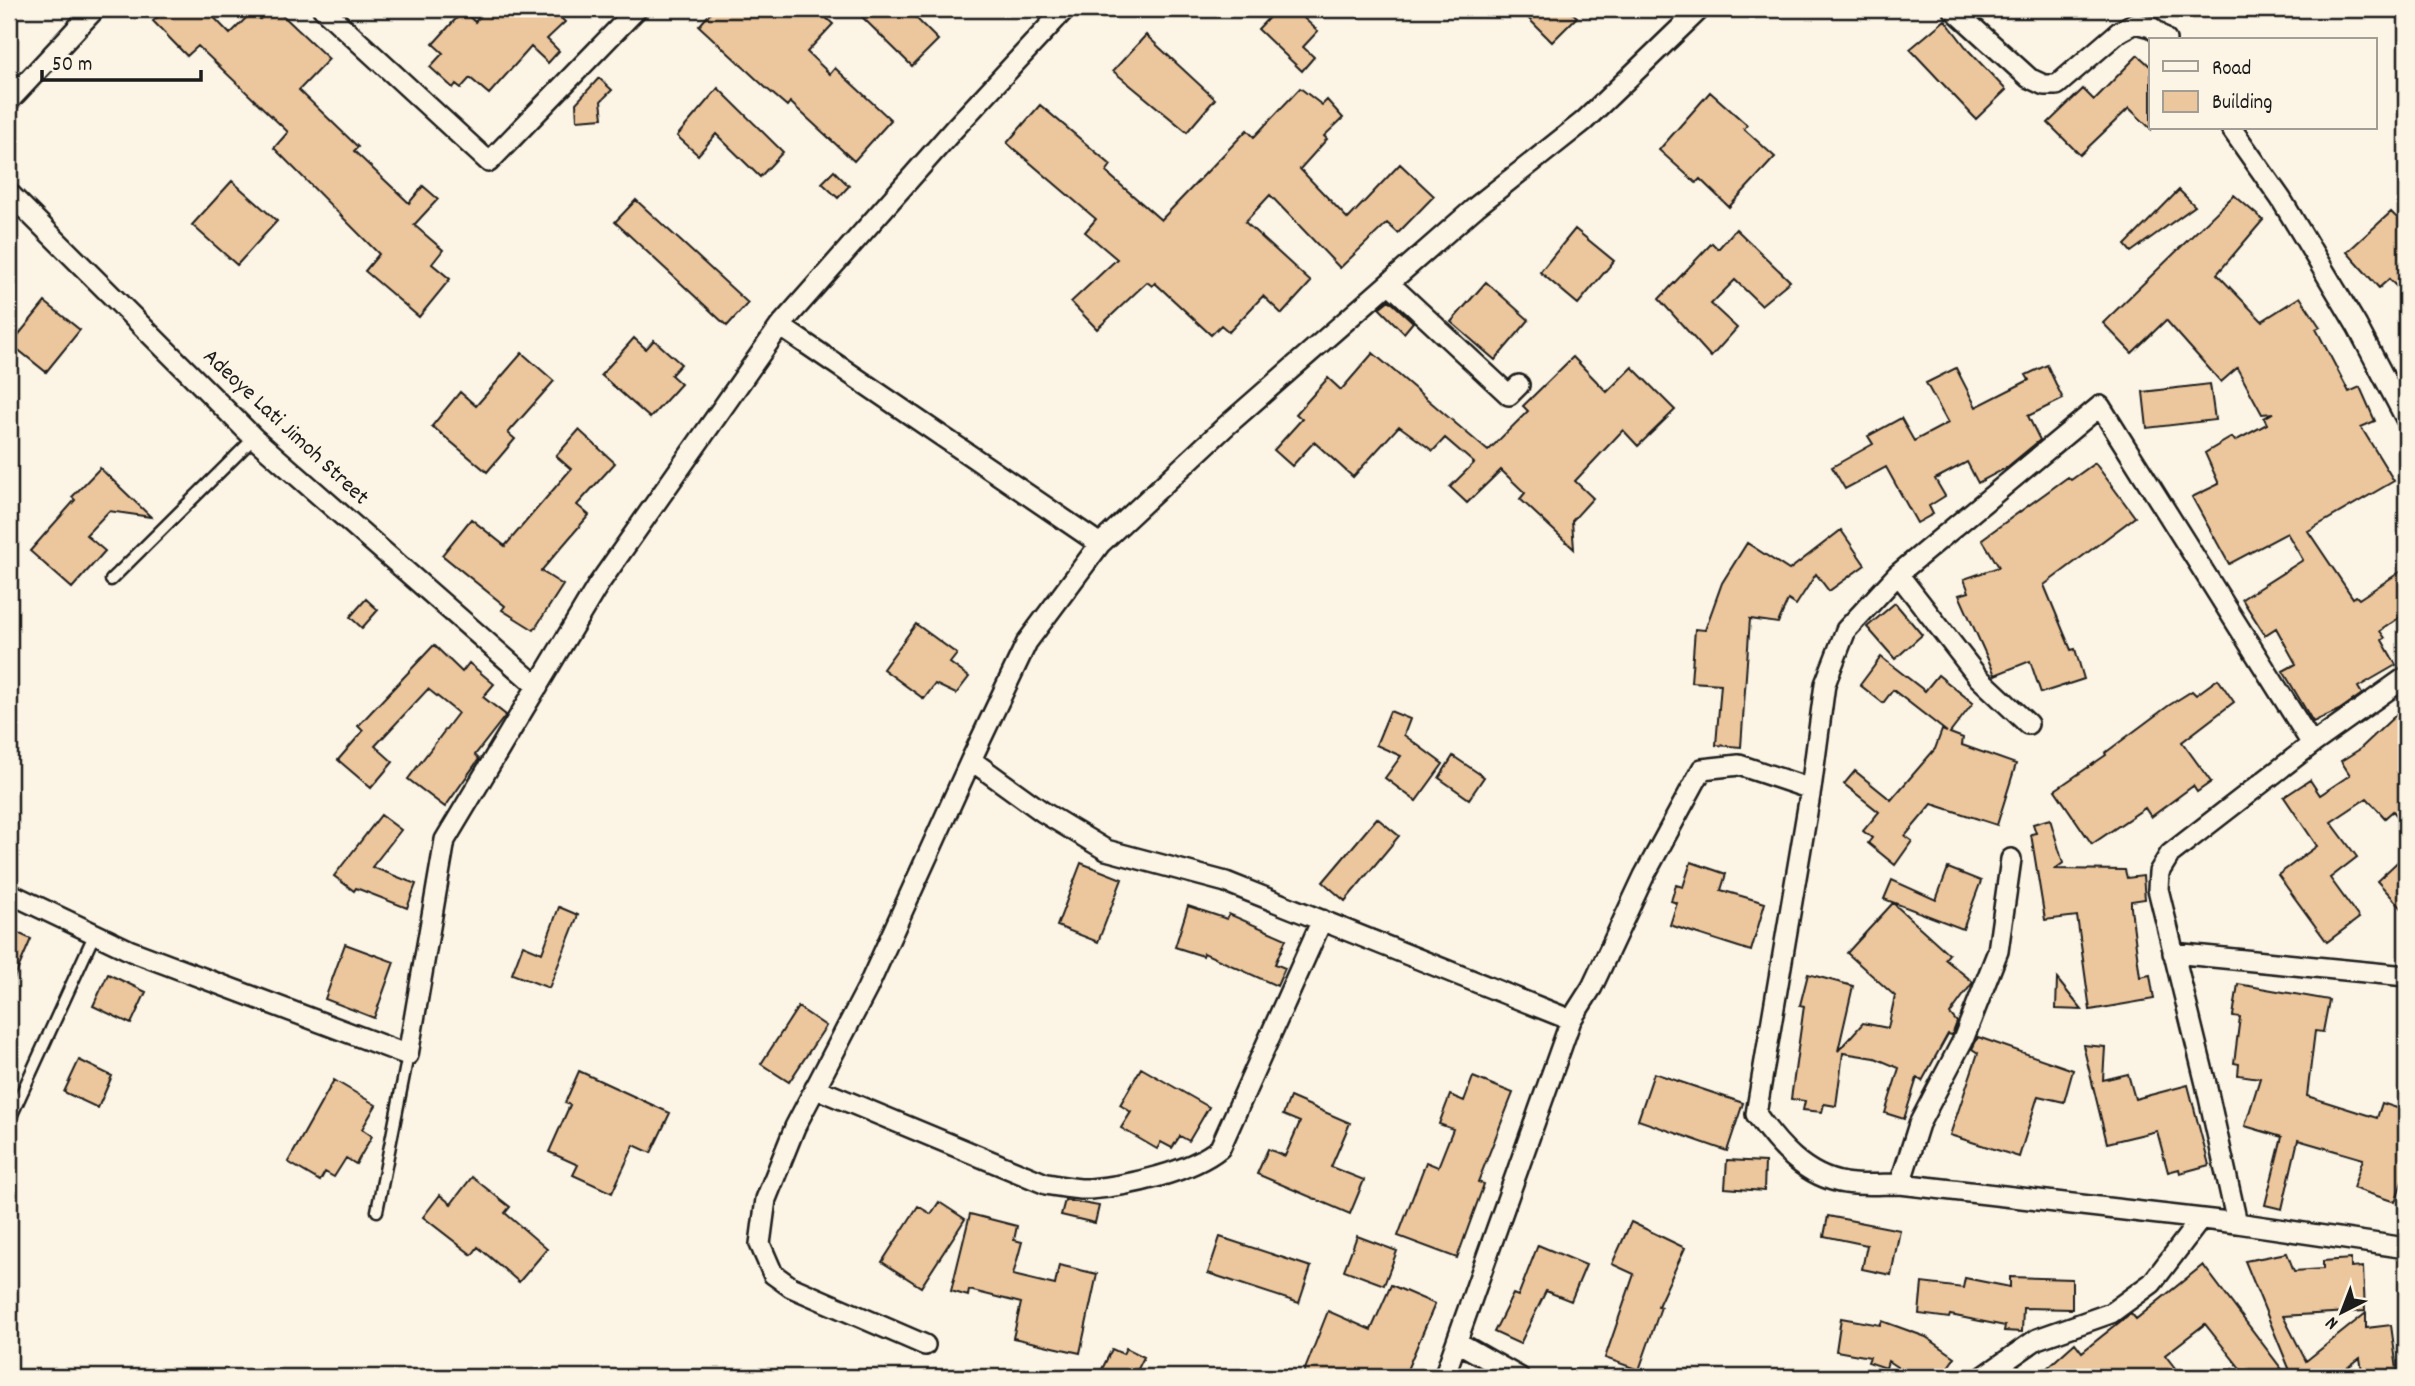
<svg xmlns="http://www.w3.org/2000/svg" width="2415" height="1386" font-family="Dekko,sans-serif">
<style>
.building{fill:#ecc69c;stroke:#1c1c1c;stroke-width:2}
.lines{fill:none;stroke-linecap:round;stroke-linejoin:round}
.service-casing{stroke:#1c1c1c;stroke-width:15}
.minor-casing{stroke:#1c1c1c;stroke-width:24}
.service{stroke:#fcf5e5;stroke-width:10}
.minor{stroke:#fcf5e5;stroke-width:19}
.labels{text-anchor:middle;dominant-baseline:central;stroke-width:7;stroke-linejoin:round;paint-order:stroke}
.street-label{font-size:23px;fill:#1c1c1c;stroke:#fcf5e5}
</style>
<rect width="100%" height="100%" fill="#fcf5e5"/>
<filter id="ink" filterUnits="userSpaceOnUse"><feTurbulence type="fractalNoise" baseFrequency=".0143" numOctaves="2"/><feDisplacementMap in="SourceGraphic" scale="14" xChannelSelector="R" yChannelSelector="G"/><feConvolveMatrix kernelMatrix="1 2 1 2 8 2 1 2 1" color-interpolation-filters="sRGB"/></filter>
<g filter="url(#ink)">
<path class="building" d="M166,9h40l24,25 22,-22 8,7 9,-10h7l53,50 -30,31 59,57 -4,4 55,52 14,-17 15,13 -24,26 29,25 -11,14 18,15 -31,38 -54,-46 14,-17 -105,-106 14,-16 -90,-86 -11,10 -34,-35z
M487,9h65l13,13 -18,17 12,12 -11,12 -17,-16 -42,47 -19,-16 -9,10 -5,-4 -3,4 -23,-21 13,-14 -10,-9 30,-33 12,11z
M714,9h102l17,15 -26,28 23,22 5,-6 56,52 -37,41 -64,-59 -3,4 -21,-18 -67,-62z
M854,9h53l31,31 -26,26z
M1277,9h17l24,22 -15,16 11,10 -12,14 -44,-42z
M1519,9h49l9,8 -25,25z
M1945,20l24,31 37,39 -30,29 -66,-70z
M1146,35l69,64 -28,33 -74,-61z
M2138,55l13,12v62l-22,-21 -49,47 -32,-32 35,-34 11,11z
M599,78l13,12 -11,11 2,17 -26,2 -1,-17z
M718,88l65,64 -23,25 -44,-43 -18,21 -21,-19z
M1300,88l22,17 5,-5 16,18 -19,18 3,3 -27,30 48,50 52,-55 34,32 -36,37 -11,-10 -47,45 -70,-73 -25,27 66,60 -29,32 -19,-18 -34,36 -8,-7 -10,10 -56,-52 -3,3 -5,-4 -50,47 -26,-27 46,-43 -32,-27 11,-13 -89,-76 33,-38 71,60 -5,7 55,48 86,-90 7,7z
M1710,92l37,33 -3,4 31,28 -46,50 -29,-28 -4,4 -37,-33z
M834,171l15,15 -11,12 -16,-15z
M232,181l45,40 -40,44 -45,-40z
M2179,190l16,16 -64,46 -6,-7z
M2234,195l29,25 -46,54 45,47 38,-24 20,30 -4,2 33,63 11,-5 15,34 -14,6 33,54 -86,50 45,67 3,-2 3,3 47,-31v45l-26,18 5,7 -3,2 14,25 -38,22 4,7 -23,16 -26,12 -30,-51 13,-7 -20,-36 -11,7 -23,-36 61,-39 -16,-27 -58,31 -37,-67 27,-13 -14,-31 27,-16 3,4 32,-17 -3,-6 9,-5 -11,1 -25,-46 -16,14 -55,-62 -34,33 -29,-30z
M636,200l112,103 -21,23 -112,-104z
M2406,210v86l-17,-17 -10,9 -32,-36 44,-40 6,6z
M1575,229l39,32 -36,43 -38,-32z
M1736,229l54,52 -29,24 -26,-25 -24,24 26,24 -26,29 -52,-58 53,-56 6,6z
M1486,282l43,38 -34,40 -44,-38z
M1389,300l24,22 -9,11 -25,-25z
M45,302l35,28 -34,42 -35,-28z
M634,338l12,11 8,-9 27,24 -10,11 10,9 -31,34 -49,-43z
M522,353l32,28 -46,52 7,6 -28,33 -55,-46 28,-34 16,14z
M1373,353l115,98 40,-40 -5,-5 50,-49 34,35 25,-25 43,43 -37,36 -15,-16 -48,51 18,17 -21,23 2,28 -54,-50 5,-6 -24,-23 -34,33 -17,-16 24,-24 -29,-25 -12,13 -34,-25 -46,51 -39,-35 -22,24 -18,-16 28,-31 -6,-5 32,-36 13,12z
M2047,365l16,34 -35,17 12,24 -34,28 -28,15 -11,-21 -32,17 10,17 -16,10 4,8 -16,9 -31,-56 -41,22 -13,-22 41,-23 -5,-8 33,-18 13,23 34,-18 -22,-40 30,-15 20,39 53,-27 -3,-5z
M2210,384l5,36 -68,8 -4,-36z
M579,430l36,33 -38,42 12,10 -48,56 22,14 -29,45 -32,-20 3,-4 -63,-51 29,-36 34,27 66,-77 -15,-13z
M2095,463l40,54 -91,68 27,65 4,-1 9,30 -43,14 -11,-32 -35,14 -36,-80 10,-3 -5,-13 35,-12 -17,-28 86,-62 3,3z
M100,468l51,49 -42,-6 -23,24 19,16 -33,37 -42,-37 45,-51 -3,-3z
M1841,530l24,35 -36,26 -13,-17 -20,31 -8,-5 -10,23 -28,-4 -9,128 -25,-2 5,-61 -30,-2 4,-53 10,1 17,-47 25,-40 42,27z
M366,599l12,11 -16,18 -12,-11z
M1895,603l27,32 -27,24 -28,-32z
M916,624l41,30 -7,9 19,14 -13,17 -21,-10 -11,15 -41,-30z
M434,645l28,27 7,-9 25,21 -11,13 23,18 -31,40 4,4 -34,48 -37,-28 50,-66 -30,-24 -53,57 18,16 -22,26 -33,-28 25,-29 -5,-5z
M1881,657l44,34 13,-16 35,28 -23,30 13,5 -1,7 54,19 -19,61 -65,-21 -27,32 7,5 -17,24 -27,-22 4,-5 -9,-7 16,-19 -35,-28 11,-13 36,29 44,-51 7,-19 5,2 -54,-42 -10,13 -23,-18z
M2218,679l16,23 -52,40 29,40 -14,10 -4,-6 -42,31 -6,-9 -53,36 -37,-54 51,-35 -1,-2 63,-47 24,-15 4,4z
M1390,711l20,8 -6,16 39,29 -27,37 -31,-23 16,-22 -25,-11z
M2398,713l8,9v105l-13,-16 -8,7 -18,-20 -36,24 26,35 -27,21 29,40 -32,24 -49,-67 39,-29 -33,-49 26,-17 10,15 30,-20 -9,-14 19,-12z
M1453,756l31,21 -15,22 -30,-21z
M381,815l20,15 -29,37 44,17 -9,24 -51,-20 -2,3 -20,-15z
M1377,818l22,18 -54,65 -22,-19z
M2050,819l13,44 -8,6 70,1 2,8 16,-2 2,23 -14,2v7l9,69 10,-2 4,24 -64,11 -13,-94 -32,4 -14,-86 5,-1 -3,-9z
M2406,854v59l-29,-32z
M1691,862l35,12 -5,16 44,13 -14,48 -81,-26 7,-22 -6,-2 5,-16 7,2z
M1081,863l41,16 -24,63 -41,-16z
M1948,868l33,13 -18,48 -79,-30 8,-19 44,20z
M1893,903l56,51 -4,5 28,23 -23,32 7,8 -5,13 -4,-1 -26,47 -5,-3 -13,41 -19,-6 14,-45 -24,-10 -32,-5 -7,53 -12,-2 -2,8 -19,-2 2,-9 -14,-2 13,-93 -4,-1 8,-31 45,12 -15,65 25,-28 25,5 7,-32 -48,-43z
M1188,906l39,13 2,-5 57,25 -11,25 10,4 -8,18 -73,-33 -1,3 -28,-9z
M559,907l19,8 -29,73 -37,-14 11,-29 19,8z
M9,929l22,10 -22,51z
M345,944l49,18 -20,56 -49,-19z
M108,974l38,18 -15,32 -38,-18z
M2057,979l25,31 -26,-1z
M2238,984l91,16 -6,32 -8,-1 -8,65 70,22 5,-15 24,8v59l-11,32 -42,-14 10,-29 -65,-19 -16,69 -17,-4 17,-68 -37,-11 15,-48 -22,-3 1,-11 -5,-1 6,-46 -7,-1z
M798,1007l28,19 -37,56 -28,-18z
M1978,1037l95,33 -9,32 -26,-6 -19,61 -69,-22 28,-82 -6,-4z
M2083,1045l22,2 -2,33 25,-6 7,25 53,-14 21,80 -29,8 -1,-4 -11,3 -11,-41 -50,12z
M79,1060l33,16 -14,32 -34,-16z
M1141,1068l68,39 -20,34 -9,-5 -8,12 -11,-6 -4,7 -36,-21 10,-16 -11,-7z
M579,1071l91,42 -19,40 -17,-8 -22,48 -39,-18 5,-10 -29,-13 21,-47 -5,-2z
M1654,1073l89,30 -16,48 -89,-31z
M1473,1077l40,16 -35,89 6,2 -27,74 -59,-22 28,-74 12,5 15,-38 -14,-5 11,-29 14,6z
M334,1080l42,25 -14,24 10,7 -16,28 -10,-6 -12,19 -9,-5 -5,9 -32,-19z
M1290,1097l60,26 -19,44 33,13 -14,34 -93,-40 11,-25 17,7 15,-34 -17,-7z
M1727,1160l38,2 -1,29 -39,-3z
M472,1177l38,30 -5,6 42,36 -28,33 -41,-35 -6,8 -49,-38 17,-22 11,9z
M1065,1200l34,6 -4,17 -34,-8z
M939,1202l26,17 -44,68 -39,-25 36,-56 13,8z
M970,1214l47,12 -3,14 8,2 -9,33 42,10 4,-20 38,9 -17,79 -67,-15 8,-35 -52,-13 -1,6 -17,-5z
M1828,1216l72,14 -9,45 -29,-6 5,-24 -43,-9z
M1631,1222l54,26 -27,58 3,1 -22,63 -34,-12 29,-84 -22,-10z
M1357,1236l40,15 -13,34 -40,-15z
M1220,1237l91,30 -12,36 -91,-30z
M1538,1245l48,20 -15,36 -25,-10 -26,53 -26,-12 19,-38 5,2z
M2287,1253l7,18 29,-2v-8l28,-2v9l12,-1 2,44 -82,5 23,45 60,-48v15l25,-3 7,52h-35l-3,-19 -25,19h-88l-42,-53 -40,31 17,22h-145l38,-34 7,9 49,-39 5,6 67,-54 84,111 4,-3 -46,-112z
M2010,1277l62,2v30l-49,-1 -1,24 -18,-1 1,-5 -55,-11 -1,3 -30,-4 3,-31 41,5 2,-10 45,9z
M1391,1285l44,19 -31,73h-102l26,-66 43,19z
M1841,1318l39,7 2,-4 44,16 29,20 -14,20h-29l-24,-16 -2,7 -18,-6 2,-5 -34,-6z
M1126,1348l18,9 -10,20h-36l14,-28 11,5z"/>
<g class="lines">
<g class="service-casing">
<path id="service" d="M111,580l143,-142
M9,1121l86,-188
M377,1211l31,-156"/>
</g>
<g class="minor-casing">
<path id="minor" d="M323,9l166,153 148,-153
M1065,9l-111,120 -174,197 320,218
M1953,9l76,69 15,7h13l63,-54 15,-8 16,4 15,13
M9,101l86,-92
M2231,128l50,71 76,127 49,93
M9,193l245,245 284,249
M1390,284l119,111 10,-10
M1898,574l80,103 50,47
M2312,744l-212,-338 -202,168 -52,56 -21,54 -14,105 -55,325c22,31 49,63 89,69 17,3 37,1 55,1l337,39 169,25
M9,893l122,58 277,104 37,-215 153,-255 182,-259
M2173,953l233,23
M1571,1020l-345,-138 -120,-32 -63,-38 -72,-52 56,-118 73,-98 126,-118 251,-220 107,-85 116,-112
M815,1088l231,96c14,2 30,6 44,5 38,-3 101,-17 130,-41l102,-228
M1900,1184l19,-60 44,-84 35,-89 13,-92
M2237,1223l-31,-139 -48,-195 1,-17 11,-18 142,-110 94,-67
M1459,1343l60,34
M925,1345l-134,-58 -18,-13 -13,-30 6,-45 29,-72 72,-138 104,-229
M1444,1377l127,-357 21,-33 52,-111 58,-107 37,-4 72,24
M1983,1377l54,-38 74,-26 41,-30 48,-63"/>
</g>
<use href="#service" class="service"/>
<use href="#minor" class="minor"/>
</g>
</g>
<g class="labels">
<g class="street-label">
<text transform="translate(285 428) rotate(43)">Adeoye Lati Jimoh Street</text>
</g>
</g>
<rect width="2415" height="1386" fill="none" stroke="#fcf5e5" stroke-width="35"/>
<rect x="18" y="18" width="2380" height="1351" fill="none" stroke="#1c1c1c" stroke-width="2.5" filter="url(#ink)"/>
<rect x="2149" y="38" width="228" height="91" fill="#fcf5e5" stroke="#a29e95" stroke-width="2"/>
<rect x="2163" y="61" width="35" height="10" fill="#fcf5e5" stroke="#a29e95" stroke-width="2"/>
<text x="2212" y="74" font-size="21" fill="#1c1c1c">Road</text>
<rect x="2163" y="91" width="35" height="21" fill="#ecc69c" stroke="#a29e95" stroke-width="2"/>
<text x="2212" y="108" font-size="21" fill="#1c1c1c">Building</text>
<g transform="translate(2342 1312) rotate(222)" stroke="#fcf5e5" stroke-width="5" paint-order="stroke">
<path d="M0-5L12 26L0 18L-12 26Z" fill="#1c1c1c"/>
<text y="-10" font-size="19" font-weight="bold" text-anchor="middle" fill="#1c1c1c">N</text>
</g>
<path d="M42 70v10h159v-10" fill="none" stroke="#1c1c1c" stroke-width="3.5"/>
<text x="52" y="70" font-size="21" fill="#1c1c1c" stroke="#fcf5e5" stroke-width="5" paint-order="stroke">50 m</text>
</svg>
